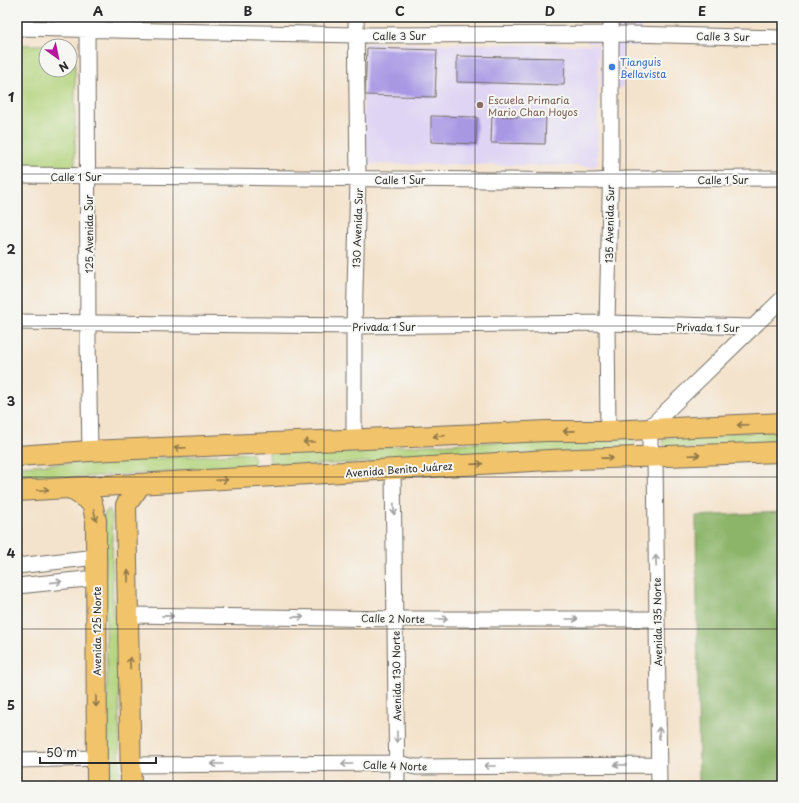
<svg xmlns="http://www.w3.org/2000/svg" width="799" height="803" font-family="'Playpen Sans',sans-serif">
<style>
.built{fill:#dfd4f4}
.green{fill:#b2d37b;stroke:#6e7f53;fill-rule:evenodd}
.forest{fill:#8db56b;stroke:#5c704b}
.building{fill:#a898e4}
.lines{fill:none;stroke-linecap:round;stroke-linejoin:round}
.minor-casing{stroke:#716b63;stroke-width:17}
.major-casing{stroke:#716b63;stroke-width:22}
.minor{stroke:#fff;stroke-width:15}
.major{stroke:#f1c36a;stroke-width:20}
.oneway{stroke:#8e774a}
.oneway2{stroke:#a0a0a0}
.grid{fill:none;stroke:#2b2b2b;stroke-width:1;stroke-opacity:0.55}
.shop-dot{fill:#3f7fe0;stroke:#f6f6f2;stroke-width:1.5}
.education-dot{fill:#8d6e63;stroke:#f6f6f2;stroke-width:1.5}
.labels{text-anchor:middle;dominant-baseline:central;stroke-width:4;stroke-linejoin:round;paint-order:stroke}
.street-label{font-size:10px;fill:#2b2b2b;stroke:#f6f6f2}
.shop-label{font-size:10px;fill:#366cbe;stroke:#f6f6f2;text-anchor:start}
.education-label{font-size:10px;fill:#785e54;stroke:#f6f6f2;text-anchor:start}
.neatline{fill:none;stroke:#2b2b2b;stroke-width:1.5}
.grid-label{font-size:13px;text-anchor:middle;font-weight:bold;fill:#2b2b2b}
</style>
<rect width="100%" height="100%" fill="#f6f6f2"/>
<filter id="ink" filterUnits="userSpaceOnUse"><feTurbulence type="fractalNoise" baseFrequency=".025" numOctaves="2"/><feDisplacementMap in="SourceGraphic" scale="8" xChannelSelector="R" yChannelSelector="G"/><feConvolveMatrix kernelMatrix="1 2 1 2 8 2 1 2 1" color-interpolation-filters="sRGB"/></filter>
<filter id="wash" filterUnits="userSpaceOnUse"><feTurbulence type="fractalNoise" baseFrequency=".012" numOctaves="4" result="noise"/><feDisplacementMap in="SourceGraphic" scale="16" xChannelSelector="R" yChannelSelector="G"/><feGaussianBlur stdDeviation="0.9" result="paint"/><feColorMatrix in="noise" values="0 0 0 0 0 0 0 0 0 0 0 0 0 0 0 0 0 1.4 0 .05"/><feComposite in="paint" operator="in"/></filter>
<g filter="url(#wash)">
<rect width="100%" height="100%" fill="#f4e3cc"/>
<path class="built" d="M601,17h22l1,7h17v22h-18v42h-22v-45h-14v-17h14z
M364,43l235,2 -2,121 -235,-2z"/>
<path class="green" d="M17,45h58v124l-58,-1zM46,46h24v24h-24z
M782,429v16l-114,4 -4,-4 -2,-7z
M631,436l4,5 -1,8 -364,18 -1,-15z
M251,453l4,8 -4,6 -234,14v-15z
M107,510h3l2,7 1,96 5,14 2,159h-11l-5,-270z"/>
<path class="forest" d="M782,512v274h-83l-3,-270z"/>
<g id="blocks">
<path class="building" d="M367,48l70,2 -2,47 -70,-2z
M457,56l108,2 -1,27 -107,-3z
M431,116l46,1 -1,27 -45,-2z
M492,116l54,2 -1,26 -54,-1z"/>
</g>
</g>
<g filter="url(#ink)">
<use href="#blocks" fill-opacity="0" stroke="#716b63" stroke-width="1"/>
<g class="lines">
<g class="minor-casing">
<path id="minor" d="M87,17l1,323 2,111
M17,28l339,7 275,-1 151,4
M17,175l577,6 33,-2 155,-1
M17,322l337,4 253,-3 145,4
M608,431l-1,-108 4,-165v-141
M354,440v-114l4,-147 -2,-162
M393,470l4,316
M17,566l79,-9
M17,586l79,-8
M129,615l266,4h262
M17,760l80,-2
M130,765l267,-2 19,4 243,-2
M659,786l-4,-329 -5,-11v-19l132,-128"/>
</g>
<g class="major-casing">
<path id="major" d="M17,456l73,-5 457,-20h61l174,-8
M70,488l22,15 4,18 1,265
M17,491l532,-31 233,-8
M131,786l-5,-281 15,-21"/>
</g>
<use href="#minor" class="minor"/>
<use href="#major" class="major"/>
</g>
<defs><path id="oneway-shaft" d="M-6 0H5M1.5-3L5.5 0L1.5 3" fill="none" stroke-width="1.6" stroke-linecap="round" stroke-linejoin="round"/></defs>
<g class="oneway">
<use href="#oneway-shaft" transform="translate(743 425) rotate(178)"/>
<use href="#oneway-shaft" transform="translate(569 431) rotate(179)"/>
<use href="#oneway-shaft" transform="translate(439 436) rotate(177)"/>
<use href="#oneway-shaft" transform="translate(309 442) rotate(177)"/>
<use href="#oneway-shaft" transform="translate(180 448) rotate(178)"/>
<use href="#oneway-shaft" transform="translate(694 455) rotate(-2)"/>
<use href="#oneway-shaft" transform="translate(607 458) rotate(-1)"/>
<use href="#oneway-shaft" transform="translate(477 464) rotate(-4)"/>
<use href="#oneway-shaft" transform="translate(222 480) rotate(-3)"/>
<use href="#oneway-shaft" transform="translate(43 490) rotate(-3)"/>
<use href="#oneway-shaft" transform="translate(95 515) rotate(77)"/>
<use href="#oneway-shaft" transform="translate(128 576) rotate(-91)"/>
<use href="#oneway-shaft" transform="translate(130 663) rotate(-91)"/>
<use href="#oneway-shaft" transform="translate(96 701) rotate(90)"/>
</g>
<g class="oneway2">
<use href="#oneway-shaft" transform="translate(394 509) rotate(89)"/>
<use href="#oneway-shaft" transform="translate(656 561) rotate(-92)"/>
<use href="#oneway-shaft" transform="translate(56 582) rotate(-6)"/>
<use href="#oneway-shaft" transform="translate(168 616) rotate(1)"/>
<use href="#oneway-shaft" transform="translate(298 617) rotate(1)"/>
<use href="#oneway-shaft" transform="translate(442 619)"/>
<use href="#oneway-shaft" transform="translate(572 619)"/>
<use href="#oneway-shaft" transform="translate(659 733) rotate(-91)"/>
<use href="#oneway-shaft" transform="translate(397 737) rotate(89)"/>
<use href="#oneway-shaft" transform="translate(217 764) rotate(180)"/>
<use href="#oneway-shaft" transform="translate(347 764) rotate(180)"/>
<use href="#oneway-shaft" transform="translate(620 765) rotate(180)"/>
<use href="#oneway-shaft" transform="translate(490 766) rotate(180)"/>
</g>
</g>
<path class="grid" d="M173,17v769M324,17v769M475,17v769M626,17v769M17,174h765M17,326h765M17,477h765M17,629h765"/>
<circle class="shop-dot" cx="612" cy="67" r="4"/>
<circle class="education-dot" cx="480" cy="105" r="4"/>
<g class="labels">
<g class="street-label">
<text x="399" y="35">Calle 3 Sur</text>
<text transform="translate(723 36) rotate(1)">Calle 3 Sur</text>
<text x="76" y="176">Calle 1 Sur</text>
<text x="400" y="179">Calle 1 Sur</text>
<text x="723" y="179">Calle 1 Sur</text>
<text transform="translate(609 224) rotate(-89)">135 Avenida Sur</text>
<text transform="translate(357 228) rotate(-88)">130 Avenida Sur</text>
<text transform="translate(88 234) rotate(-90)">125 Avenida Sur</text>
<text x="384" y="326">Privada 1 Sur</text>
<text transform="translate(708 327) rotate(1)">Privada 1 Sur</text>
<text transform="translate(399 469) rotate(-4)">Avenida Benito Juárez</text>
<text transform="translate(393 618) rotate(1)">Calle 2 Norte</text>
<text transform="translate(657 622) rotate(-91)">Avenida 135 Norte</text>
<text transform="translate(96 631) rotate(-90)">Avenida 125 Norte</text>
<text transform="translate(396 676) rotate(-91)">Avenida 130 Norte</text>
<text transform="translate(395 765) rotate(2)">Calle 4 Norte</text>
</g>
<g class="shop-label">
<text x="620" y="61">Tianguis<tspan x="620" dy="12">Bellavista</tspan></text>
</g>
<g class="education-label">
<text x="488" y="99">Escuela Primaria<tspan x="488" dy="12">Mario Chan Hoyos</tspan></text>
</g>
</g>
<rect width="799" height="803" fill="none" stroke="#f6f6f2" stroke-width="44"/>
<g transform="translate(58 58) rotate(147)"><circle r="19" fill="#f6f6f2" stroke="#a5a5a2"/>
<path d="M0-3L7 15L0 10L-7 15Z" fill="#b5179e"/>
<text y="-6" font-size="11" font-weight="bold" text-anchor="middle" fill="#2b2b2b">N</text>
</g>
<path d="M40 757v6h116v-6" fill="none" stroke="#2b2b2b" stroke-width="2"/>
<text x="46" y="757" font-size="12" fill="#2b2b2b" stroke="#f6f6f2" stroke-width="3" paint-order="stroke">50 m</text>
<rect x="22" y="22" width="755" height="759" class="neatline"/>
<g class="grid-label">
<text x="98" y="16">A</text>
<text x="248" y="16">B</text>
<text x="400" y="16">C</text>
<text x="550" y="16">D</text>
<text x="702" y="16">E</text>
<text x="11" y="102">1</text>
<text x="11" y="254">2</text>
<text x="11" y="406">3</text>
<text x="11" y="558">4</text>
<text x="11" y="710">5</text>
</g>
</svg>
